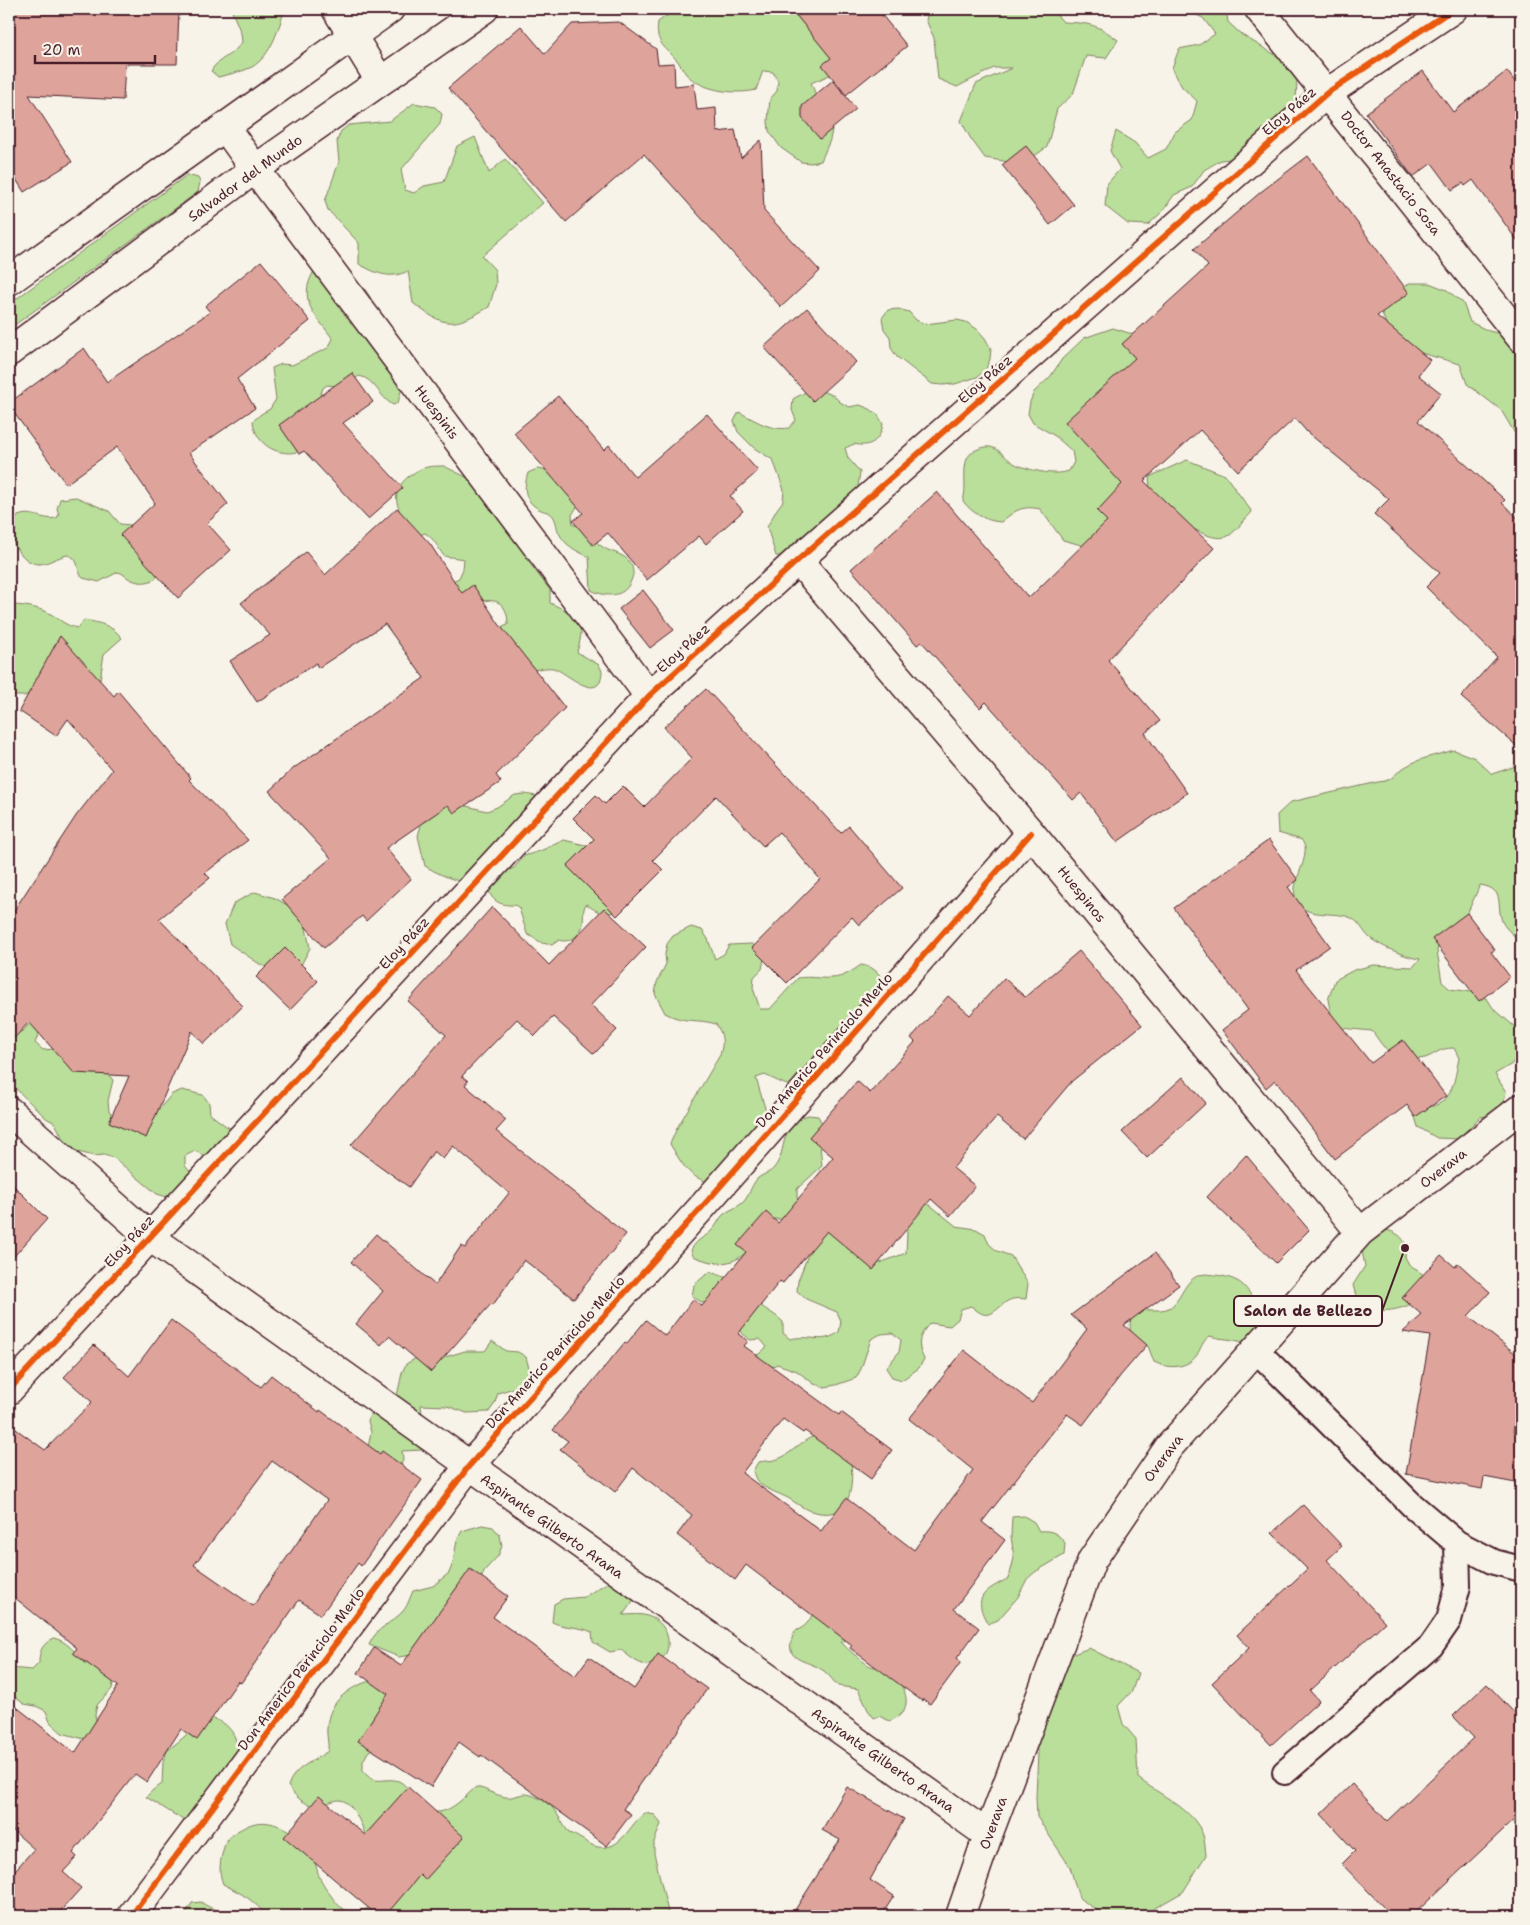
<svg xmlns="http://www.w3.org/2000/svg" width="1530" height="1925" font-family="'Shantell Sans',sans-serif">
<style>
.green{fill:#b9df9a;stroke:#827f62}
.building{fill:#dea49b;stroke:#4a1f2b;fill-rule:evenodd}
.lines{fill:none;stroke-linecap:round;stroke-linejoin:round}
.service-casing{stroke:#4a1f2b;stroke-width:28}
.minor-casing{stroke:#4a1f2b;stroke-width:31}
.service{stroke:#f7f3e8;stroke-width:24}
.minor{stroke:#f7f3e8;stroke-width:28}
.cycleway-casing{stroke:#f7f3e8;stroke-width:9}
.cycleway{stroke:#e8590c;stroke-width:6}
.labels{text-anchor:middle;dominant-baseline:central;stroke-width:5;stroke-linejoin:round;paint-order:stroke}
.street-label{font-size:14px;fill:#4a1f2b;stroke:#f7f3e8}
.leader{fill:none;stroke:#4a1f2b;stroke-width:2}
.callout-dot{fill:#4a1f2b;stroke:#f7f3e8;stroke-width:2}
.callout{fill:#f7f3e8;stroke:#4a1f2b;stroke-width:2}
.callout-label{font-size:15px;text-anchor:middle;font-weight:bold;fill:#4a1f2b}
</style>
<rect width="100%" height="100%" fill="#f7f3e8"/>
<filter id="ink" filterUnits="userSpaceOnUse"><feTurbulence type="fractalNoise" baseFrequency=".02" numOctaves="2"/><feDisplacementMap in="SourceGraphic" scale="10" xChannelSelector="R" yChannelSelector="G"/><feConvolveMatrix kernelMatrix="1 2 1 2 8 2 1 2 1" color-interpolation-filters="sRGB"/></filter>
<g filter="url(#ink)">
<path class="green" d="M231,9h54c-7,20 -13,46 -33,58 -10,5 -22,7 -34,10l-7,-6c7,-13 22,-15 31,-29l-1,-9z
M685,9h106l12,14 10,3 26,45 -28,12c8,16 6,34 21,47l-2,10 -9,21 -10,2 -10,-1 -20,-14 -12,-17 -1,-10 2,-22 7,-8 1,-10 -5,-9 -10,-1 -7,19c-21,5 -54,1 -70,-16 -4,-5 -6,-11 -11,-16 -12,-12 -20,-17 -17,-36l8,-6z
M929,9h123l11,13c26,1 34,2 55,18l-12,18 -20,-2 -13,38 -16,15 -10,38 -18,13 -20,2 -24,-4 -14,-19 -10,-18 15,-37 36,-16h-18l-37,19 -19,-8 -4,-41 -8,-18z
M1184,9h42l2,13 14,13 45,27 10,18 -1,20 -15,13 -3,20 -36,25 -21,2 -17,10 -12,17 -18,8 -11,16 -15,14 -20,-1 -23,-18 2,-22 13,-15 -10,-18 6,-20 19,12 13,15 18,-9 9,-17 17,-12 5,-19 -15,-14 -10,-19 7,-19 20,-4 16,-11 -12,-16z
M414,103l21,4 7,7 -2,10 -39,46 4,20 9,3 10,-7 20,-4 13,-36 18,-9 14,36 16,-14 38,44 -61,53 13,14 1,14 -7,23c-36,21 -44,21 -76,-4l-5,-32c-18,9 -33,2 -49,-7v-21l-31,-33 -3,-9 14,-39 -2,-21 4,-10 8,-6 41,-4z
M187,175l11,3 2,4 -2,10 -189,137v-25z
M314,271l34,5 16,12 6,9 32,90 -4,16 -5,2c-13,-7 -19,-27 -34,-29l-14,11 -18,-2 -4,3 -22,63c-22,7 -46,-6 -48,-30l8,-7 9,-5 6,-10 -4,-31 9,-4 11,1 36,-17 5,-9c-18,-25 -36,-38 -19,-68z
M1410,283h19l18,7 16,13 7,19 19,9 20,5 12,17v87l-4,-3 -16,-27 -34,-26 -7,-20 -39,-11 -33,-23 -7,-20 11,-16z
M898,309l11,3 7,8 9,4 32,-4 9,2 11,7 8,9 6,11 -1,10 -4,10 -9,8 -22,7 -13,1 -10,-1 -35,-27 -6,-9 -1,-11 -6,-8 -2,-11 6,-8z
M1113,328l19,6 9,7 -7,132 -9,84 -62,-17 -23,-31c-19,-4 -25,2 -39,13 -16,-1 -29,-9 -38,-21 4,-14 0,-27 3,-39 1,-5 5,-10 10,-12 23,-11 26,10 44,16 14,5 35,10 49,5l5,-9 -2,-11 -17,-15 -22,-13 -5,-9 2,-12 4,-10 16,-15 12,-18 22,-21z
M813,388l20,7 7,7 9,5 11,-2 10,4 8,6 5,9c-3,17 -13,24 -29,20l-9,4 3,10 12,14 -3,22 -70,62h-11l-9,-29 10,-18 6,-8 1,-11 -11,-30 -19,-12 -16,-16 -4,-11 5,-9c16,8 31,19 50,16l7,-8 -4,-10 1,-11z
M1187,460l38,15 27,37c-7,7 -14,17 -22,23 -20,13 -62,-24 -79,-36l-2,-22z
M444,466l30,15 55,64 2,20 19,25v13c28,13 37,16 27,49l22,13 3,6c0,3 -1,8 -2,11 -9,16 -37,-12 -47,-14 -6,-1 -13,1 -20,2l-44,-38 19,-7c0,-24 -14,-29 -35,-21l-32,-18 18,-8 4,-9 1,-10 -20,-3c-7,-9 -9,-17 -19,-23l-20,8 -9,-22 3,-10c-8,-19 5,-32 22,-40 6,-3 16,-3 23,-3z
M537,469l10,1 31,35 -6,10 1,10h10c6,8 12,17 21,23 9,5 21,6 26,15 3,4 4,11 2,15 -6,20 -25,20 -41,12l-2,-33c-12,-6 -24,-11 -30,-24 -3,-6 -2,-11 -6,-17 -4,-5 -9,-4 -14,-7 -15,-8 -16,-21 -11,-36z
M76,497l33,14 11,13 22,2 16,50c-7,7 -17,8 -26,4 -6,-2 -8,-7 -14,-8l-19,10 -16,-4c-8,-8 -2,-20 -16,-23 -9,2 -18,8 -27,9 -12,1 -25,-14 -28,-25 -2,-8 2,-17 6,-23 14,-6 24,5 39,2l2,-4 -2,-5 3,-10z
M9,605c13,0 28,2 40,8 11,6 16,13 29,15l6,-8c16,3 28,5 38,18l-18,16 -4,26 -67,12 -9,4h-15z
M1454,750l21,8 17,16 27,-9 2,-2v85l-1,1 1,94c-5,-6 -13,-12 -17,-18 -10,-17 4,-36 -24,-40l-17,38 -24,19 -2,9 5,31 8,7 30,4 8,7 5,8 23,20 5,7v11l-9,18 -17,10 11,18 -5,22 -21,3 -22,22 -21,-1 -19,-11 -3,-10c9,-12 16,-8 27,-15 12,-8 14,-31 17,-44l-5,-10c-16,0 -17,6 -29,10 -11,3 -33,-3 -41,-11 -4,-4 -8,-11 -12,-16l-31,-3 -9,-9 -4,-19 7,-20 19,-10 19,-5 40,2 7,-8c-12,-1 -40,-13 -50,-21 -8,-7 -10,-17 -21,-21 -16,-6 -45,2 -53,-17 -6,-16 9,-33 9,-49 1,-3 -2,-8 -3,-11l-24,-7 -1,-18 14,-13 87,-20c16,-1 15,-8 27,-15 14,-9 33,-12 49,-17z
M525,794l11,2 4,10 -38,37 -10,2 -3,10 4,21 21,-8 10,-12 16,-5 24,-11 21,5 3,5 26,61c-9,6 -20,-1 -28,-7 -4,7 -2,12 -3,20 -2,11 -14,20 -24,16l-7,5 -10,-2 -15,-9 -8,-26 -4,-3c-14,1 -26,-4 -27,-20 -23,0 -43,-7 -63,-19l-7,-30 3,-11 8,-7 8,-19 50,12 10,-4 18,-12z
M255,892l20,6 21,12 10,18 4,20 -9,17 -21,8 -19,-8 -31,-21 -5,-20 9,-21z
M691,927l11,3 6,9 7,20 9,-5 5,-9 23,-1 8,5 4,10 -2,10 -8,8 -1,11 7,21h10l28,-31c12,-2 22,1 33,0 12,0 21,-7 30,-13 12,2 17,6 22,16l-47,99c-26,18 -46,7 -71,-5l-9,3 9,30 6,7 -59,67c-23,-2 -31,-20 -42,-38l7,-16 43,-73c4,-13 3,-20 -4,-31 -20,-6 -31,0 -51,-11l-10,-19 2,-12 9,-18 -1,-10 2,-10 6,-8z
M36,1016l3,17 -4,10 8,7 11,-1 52,23 7,8 -5,21 1,10 9,7 32,2 22,-26 10,-4 21,5 6,8 1,11 16,12 10,5 -23,30 -18,-10 -10,5v10l20,21 -28,13 -20,-6 -43,-36 -10,-3 -10,1 -20,-5 -8,-7 -11,-21 -9,-5 -37,-36v-52l5,4 9,-3z
M808,1115l10,1 5,9 -3,20 2,21 -25,23v9l8,5 65,62 10,-2 26,-10 1,-20 -4,-10 18,-22 9,4 26,21 20,3 9,5 4,10 8,7 14,5 17,28 -2,15c-8,-1 -14,-1 -20,3 -15,12 -18,19 -35,4l-10,3 -3,10 -8,7 -20,-3c-11,12 -14,21 -6,36l-5,9 -17,12 -10,-3 -6,-9 13,-16 2,-12 -9,-7 -11,1 -10,5 -10,30 -5,9 -20,7 -11,2 -11,-3 -17,-13 -20,-7 -8,5 -28,-8 18,-7 8,-7 -7,-8 -10,1 -8,-7 -9,-20 -32,-11 -9,-6 2,-11 15,-13c26,6 30,15 49,31 8,8 18,11 25,19v11l7,6c21,-5 32,6 49,-7l2,-11 -4,-9 -31,-13 -9,-8 1,-10 11,-29v-21l-19,-12h-20c-21,33 -33,56 -77,37l-2,-6c7,-13 15,-12 22,-21 5,-5 6,-11 11,-15 5,-4 12,-6 17,-10 9,-7 9,-18 17,-26 5,-4 12,-5 16,-10 15,-19 3,-43 34,-53z
M1383,1229c17,4 25,10 22,28l5,9 19,12v17c-25,14 -41,20 -70,12l-6,-22 12,-19 -4,-20z
M1206,1274c10,1 22,2 31,7 12,5 28,35 21,48 -3,5 -10,10 -14,14 -11,-5 -22,-3 -34,-7 -7,4 -9,12 -13,19 -10,14 -29,14 -43,7l-6,-16 -5,-1 -12,-12c-1,-6 -2,-13 3,-19 8,-8 25,-1 35,-6 15,-9 14,-32 37,-34z
M492,1341l14,10 12,1 8,5 3,11 -2,10 -7,8 -22,7 -3,10 -6,9 -22,1 -20,-7 -26,-1 1,9 7,27 -6,9 -21,1 1,9 -4,10 -32,-18 4,-20 -3,-11 3,-11 7,-7 19,-7 5,-23 4,-9 10,-6 29,-1 20,-6h20z
M815,1436l36,25c3,32 -2,63 -43,49 -7,-3 -13,-8 -20,-12 -8,-4 -25,-10 -30,-16 -3,-3 -4,-8 -5,-11l5,-9c6,-1 14,-1 20,-3 14,-5 23,-19 37,-23z
M1024,1516l10,6 5,9c13,-1 19,2 26,12l-1,12 -29,17 -8,7 -9,18 -20,23 -10,4c-17,-28 -3,-33 21,-46l5,-20 -3,-22 1,-19z
M482,1525l11,2 7,8 2,11 -4,10 -14,15 -7,20 -66,64 -12,2 -30,-12c8,-19 23,-21 35,-35 4,-5 6,-13 9,-19l20,-5 16,-13 4,-10 4,-23 5,-9z
M610,1581l25,17 -12,17c9,0 18,-2 27,2 26,10 23,47 -2,48 -10,0 -20,-10 -27,-15l-11,2 -17,-10 -1,-10c-13,-6 -27,-4 -40,-10l2,-18 9,-5 21,-2z
M814,1610l46,24 -19,8c8,9 18,16 27,23 5,3 10,1 15,4 22,11 36,42 6,52l-10,-5 -5,2 -6,-8 -10,-21 -20,-3c-4,-4 -9,-11 -14,-15 -18,-13 -44,-8 -29,-40 11,-4 15,-10 19,-21z
M54,1638c15,4 21,15 32,26l10,-3 18,16 -2,12 -15,16 -2,10 2,10 -3,10 -10,4 -22,-6 -12,-11 -4,-11 -10,-5 -12,-2 -15,-12v-24l23,2 7,-7c0,-12 3,-19 15,-25z
M1089,1648l49,25 -6,18 -14,15 5,18 13,15 2,39c21,17 55,30 65,57 2,6 2,14 3,20l-23,37 -42,24h-36l-26,-18 -9,-31 -33,-50 -1,-20 2,-45 -22,-38 50,-57z
M377,1679l13,16 -13,51 -9,6 -5,9v10c2,3 6,6 9,8 9,4 21,-3 30,4 7,5 12,15 18,21 20,21 41,-4 56,-17 11,2 19,8 29,10 8,1 12,-2 19,-3 8,-1 22,8 28,13 6,7 11,18 17,26 10,3 19,12 29,14 24,4 31,-23 47,-34l10,2 6,9 -7,18v11l15,63h-403c-11,-16 -26,-23 -43,-32 -5,-13 -3,-23 1,-37 3,-11 11,-15 21,-20 24,-14 55,6 67,28 3,5 4,12 6,18 2,8 19,33 26,37 12,5 30,-4 41,-8 -5,-20 -22,-93 -41,-101 -8,-3 -14,2 -22,4 -15,3 -26,-7 -34,-19 6,-19 25,-24 40,-35 1,-8 -2,-16 -1,-24 2,-28 25,-42 50,-48z
M209,1718c19,3 28,16 29,35l-50,70 -42,-26 7,-7 9,-6 1,-22 4,-11 17,-14 15,-16z
M201,1902c6,4 12,8 19,8 8,1 17,-2 23,6h-59l8,-13z"/>
<path class="building" d="M9,9h170l-2,55h-52l-2,36 -94,-5 43,67 -48,30 -15,-24z
M791,9h86l30,37 -61,49 -24,-30 9,-7z
M619,22l37,27 2,15 16,-1 1,23 19,-2 3,26 19,-2 1,24 18,-2 6,28 20,-18 3,71 56,60 -39,36 -137,-153 -78,68 -118,-134 73,-62 24,28 27,-30z
M1423,71l30,41 54,-41 14,19v156l-48,-66 -8,6 -2,-3 -11,7 -20,-27 -19,14 -47,-64z
M833,80l23,29 -36,30 -18,-21v-12z
M1026,146l48,59 -24,20 -48,-60z
M1308,156l101,137 -32,23 53,44 -12,15 23,18 -23,28 87,79 -3,3 19,18v229l-60,-53 36,-40 -71,-70 14,-14 -66,-59 15,-15 -82,-67 -12,-14 -57,53 -38,-41 -56,51 70,67 -106,112 52,61 -15,12 42,60 -70,49 -36,-49 -8,7 -87,-98 -6,6 -58,-66 -5,3 -66,-76 86,-77 92,106 78,-77 -10,-10 25,-27 -57,-62 70,-64 -13,-14 86,-78 -14,-17 68,-58z
M261,261l49,60 -73,58 18,29 -66,45 39,51 -21,19 24,27 -53,48 -58,-63 35,-32 -38,-56 -51,37 -57,-78v-3l75,-55 23,34 103,-70 -5,-6z
M807,308l49,54 -43,39 -49,-54z
M352,373l21,29 -30,21 60,65 -35,31 -64,-68 -5,3 -20,-29z
M558,396l46,54 5,-5 26,32 72,-63 51,57 -28,25 13,15 -37,33 -7,-8 -52,44 -39,-47 -15,12 -20,-24 10,-8 -69,-80z
M397,508l33,36 32,49 11,-8 26,39 66,84 -69,67 5,7 -47,31 -6,-8 -62,43 25,31 -45,42 -4,-5 -38,32 -42,-49 49,-41 -62,-67 25,-23 130,-90 -39,-54 -67,44 -2,-5 -59,39 -27,-41 40,-26 -29,-32 65,-51 19,23z
M643,590l31,40 -24,18 -31,-39z
M60,636l54,60 4,-5 73,87 -2,2 59,60 -43,33 5,5 -51,41 84,87 -39,38 -12,-13 -46,107 -37,-16 20,-46 -55,-3 -45,-51 -20,22v-126l67,-102 36,-46 -44,-51 -12,17 -37,-25z
M706,689l80,87 1,-1 54,58 8,-7 53,62 -43,37 -7,-8 -65,66 -35,-35 68,-69 -41,-47 -16,14 -47,-50 -63,64 10,10 -46,46 -50,-50 27,-27 -21,-21 23,-23 9,9 18,-18 21,21 48,-49 -28,-31z
M1269,840l29,40 -10,7 42,59 -34,24 75,93 32,-23 43,56 -31,21 -8,-12 -72,54 -60,-79 -9,8 -44,-58 26,-20 -74,-102z
M492,907l57,58 55,-57 42,39 -55,58 26,25 -23,24 -41,-37 -18,19 -18,-17 -55,57 6,5 -3,4 41,35 -10,11 130,103 -52,65 -50,-39 -31,45 -2,-1 -60,68 -42,-36 -8,9 -25,-21 27,-33 -32,-29 25,-28 59,51 26,-39 4,2 44,-55 -56,-47 -10,13 -9,-8 -25,36 -58,-42 95,-110 -38,-34z
M1467,913l28,37 -4,2 19,25 -31,24 -47,-62z
M285,948l33,33 -28,29 -34,-33z
M1079,951l63,74 -70,56 -49,58 -26,-22 -44,51 22,18 -25,30 -19,-17 -58,71 -46,-39 -44,52 -3,-2 -42,53 10,7 -4,5 95,69 2,-3 51,38 -21,29 -66,-48 -2,2 -20,-14 -41,54 79,58 25,-33 68,52 59,-80 -64,-51 55,-69 68,53 55,-74 -16,-14 84,-62 24,32 -55,40 23,20 -26,30 -38,50 -16,-11 -85,108 23,18 -51,69 25,19 -22,30 4,4 -31,42 -7,-5 -1,2 -72,-53 2,-3 -106,-80 -11,15 -58,-45 15,-20 -59,-47 -18,24 -55,-43 8,-8 -15,-11 72,-88 2,1 19,-23 19,16 28,-37 9,7 44,-54 -9,-7 29,-33 12,11 55,-66 -24,-20 48,-56 13,12 45,-51 -4,-4 37,-42 22,19 34,-37 21,19z
M1183,1077l23,26 -59,55 -25,-26z
M1246,1155l63,75 -33,33 -69,-66z
M9,1181l38,38 -38,43z
M1441,1255l14,12 3,-4 32,29 -22,24 53,42v27l-8,47 8,2v50l-37,-7 -2,12 -76,-15 24,-138 -27,-4 19,-17 -20,-17z
M171,1320l90,67 10,-12 48,37 1,-2 60,44 2,-3 40,29 -61,86 -3,-3 -37,52 -22,-15 -58,83 -3,-2 -41,59 -16,-11 -34,53 -12,-8 -62,79 4,4 -14,15 18,16 -25,28h-47v-39l25,-28 -25,-22v-126l66,52 43,-67 -45,-33 4,-5 -68,-55v-169l36,26 47,-48 -28,-25 30,-32 35,31zM272,1461l55,39 -74,106 -59,-41z
M1303,1505l39,41 -15,14 58,62 -75,69 9,10 -48,44 -59,-62 37,-35 -12,-13 70,-66 -35,-36z
M470,1569l38,27 -15,21 82,59 14,-19 45,32 24,-35 49,35 -84,120 8,5 -24,32 -126,-91 -1,2 -21,-15 -28,45 -73,-46 30,-47 -30,-21 16,-25 27,18z
M1487,1684l34,36v93l-109,103h-20l-50,-52 13,-13 -34,-37 31,-30 35,37 87,-83 -21,-22z
M408,1787l56,50 -39,43 -5,-5 -35,41h-7l-94,-79 35,-41 46,39z
M847,1787l57,32 -34,61 24,16 -13,20h-90l49,-76 -18,-10z"/>
<g class="lines">
<g class="service-casing">
<path id="service" d="M1256,1350l156,155 45,38 37,19 27,7
M1285,1772l146,-126 18,-26 9,-34 -1,-43"/>
</g>
<g class="minor-casing">
<path id="minor" d="M336,9l44,72
M1259,9l262,329
M225,127l30,42 394,527
M9,281l381,-272
M9,352l246,-183 229,-160
M798,560l233,273 329,399
M9,1111l141,126 838,598
M9,1390l640,-694 149,-136 529,-467 126,-84
M131,1916l338,-450 234,-260 328,-373
M960,1916l28,-81 104,-275 77,-113 191,-215 161,-124"/>
</g>
<use href="#service" class="service"/>
<use href="#minor" class="minor"/>
<g class="cycleway-casing">
<path id="cycleway" d="M9,1390l640,-694 149,-136 529,-467 126,-84
M131,1916l338,-450 234,-260 328,-373"/>
</g>
<use href="#cycleway" class="cycleway"/>
</g>
</g>
<g class="labels">
<g class="street-label">
<text transform="translate(1289 111) rotate(-41)">Eloy Páez</text>
<text transform="translate(1391 173) rotate(52)">Doctor Anastacio Sosa</text>
<text transform="translate(245 178) rotate(-36)">Salvador del Mundo</text>
<text transform="translate(985 379) rotate(-41)">Eloy Páez</text>
<text transform="translate(437 412) rotate(53)">Huespinis</text>
<text transform="translate(683 648) rotate(-42)">Eloy Páez</text>
<text transform="translate(1082 894) rotate(51)">Huespinos</text>
<text transform="translate(404 943) rotate(-47)">Eloy Páez</text>
<text transform="translate(824 1050) rotate(-49)">Don Americo Perinciolo Merlo</text>
<text transform="translate(1443 1168) rotate(-38)">Overava</text>
<text transform="translate(129 1241) rotate(-47)">Eloy Páez</text>
<text transform="translate(555 1352) rotate(-48)">Don Americo Perinciolo Merlo</text>
<text transform="translate(1163 1458) rotate(-53)">Overava</text>
<text transform="translate(552 1526) rotate(35)">Aspirante Gilberto Arana</text>
<text transform="translate(301 1669) rotate(-53)">Don Americo Perinciolo Merlo</text>
<text transform="translate(883 1760) rotate(35)">Aspirante Gilberto Arana</text>
<text transform="translate(993 1823) rotate(-70)">Overava</text>
</g>
</g>
<path class="leader" d="M1405 1248L1382 1311"/>
<circle class="callout-dot" cx="1405" cy="1248" r="5"/>
<rect class="callout" x="1234" y="1296" width="148" height="30" rx="5"/>
<g class="callout-label">
<text x="1308" y="1316">Salon de Bellezo</text>
</g>
<rect width="1530" height="1925" fill="none" stroke="#f7f3e8" stroke-width="30"/>
<rect x="15" y="15" width="1500" height="1895" fill="none" stroke="#4a1f2b" stroke-width="2" filter="url(#ink)"/>
<path d="M35 55v8h120v-8" fill="none" stroke="#4a1f2b" stroke-width="2.5"/>
<text x="42" y="55" font-size="15" fill="#4a1f2b" stroke="#f7f3e8" stroke-width="4" paint-order="stroke">20 m</text>
</svg>
